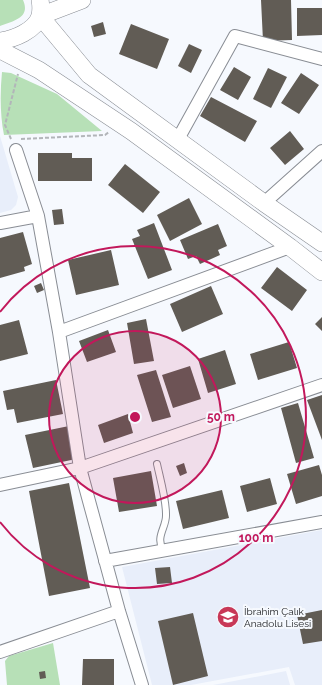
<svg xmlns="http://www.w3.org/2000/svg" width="322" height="685" font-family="Raleway,sans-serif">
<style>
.built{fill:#e8eefa}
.green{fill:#b7e0b7}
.building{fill:#615c55}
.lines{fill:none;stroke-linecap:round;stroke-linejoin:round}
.service-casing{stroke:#898d94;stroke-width:8}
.minor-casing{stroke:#898d94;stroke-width:14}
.secondary-casing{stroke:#898d94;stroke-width:18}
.path{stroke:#b2b5b9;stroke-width:2;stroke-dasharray:4 2;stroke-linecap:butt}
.service{stroke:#fff;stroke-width:6}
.minor{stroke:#fff;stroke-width:12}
.secondary{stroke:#fff;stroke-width:17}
.ring{fill:none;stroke:#c2185b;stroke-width:2}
.labels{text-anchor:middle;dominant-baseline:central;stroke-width:4;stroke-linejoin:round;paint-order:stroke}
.poi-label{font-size:10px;fill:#1b1d20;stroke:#f6f9fe;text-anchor:start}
.centre{fill:#c2185b;stroke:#f6f9fe;stroke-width:2}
.ring-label{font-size:12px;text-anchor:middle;font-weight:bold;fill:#c2185b;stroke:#f6f9fe;stroke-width:4;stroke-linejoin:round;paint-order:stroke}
</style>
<rect width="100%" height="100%" fill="#f6f9fe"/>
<path class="built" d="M0,136l18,61 -2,8 -5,5 -11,3z
M322,530v155h-27l-6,-18 -98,18h-39l-30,-118z
M286,671l4,14h-77z"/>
<path class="green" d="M0,0h23c8,18 -10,21 -23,26z
M2,72l9,1 46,21 45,37 -98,4c-4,-20 -4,-42 -2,-63z
M53,643l7,42h-53l-2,-24 4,-5z"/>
<path class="building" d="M261,0h30l1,40 -29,1z
M297,8h25v27l-25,1z
M103,22l3,12 -12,3 -3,-11z
M131,24l38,15 -12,30 -38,-15z
M189,44l13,6 -11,23 -13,-7z
M234,67l17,10 -13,23 -18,-10z
M268,68l19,9 -16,31 -18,-9z
M301,73l18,12 -20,29 -18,-11z
M211,97l46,24 -12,21 -45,-26z
M290,131l14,18 -19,16 -15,-17z
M38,153h34v5h20v23h-54z
M125,164l35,28 -17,21 -35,-28z
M189,198l13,26 -32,17 -13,-26z
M62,209l2,15 -10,1 -2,-15z
M154,223l18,47 -24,9 -16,-40 8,-3 -3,-6z
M218,224l9,22 -9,4 2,5 -20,9 -4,-8 -8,3 -8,-19z
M23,232l9,32 -8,3 1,4 -25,7v-40z
M111,250l8,35 -43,10 -8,-35z
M277,267l30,23 -15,21 -31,-23z
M41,283l3,7 -7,3 -3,-7z
M211,286l12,28 -41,18 -12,-28z
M322,317v14l-7,-7z
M146,319l8,42 -20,3 -7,-41z
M19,320l9,34 -28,7v-36z
M108,330l8,22 -29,10 -8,-21z
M289,342l8,26 -39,12 -8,-26z
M225,350l11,34 -28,9 -10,-34z
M190,366l11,33 -28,9 -11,-33z
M156,370l15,47 -19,5 -15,-47z
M56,380l7,34 -46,9 -3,-14 -7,1 -4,-19z
M322,395v45l-15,-40z
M298,403l16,55 -18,5 -15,-55z
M128,414l5,19 -29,10 -6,-18z
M69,426l7,33 -43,9 -8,-33z
M184,463l3,10 -7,3 -4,-10z
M319,465l3,10v21l-26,8 -9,-30z
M151,471l6,35 -38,6 -6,-34z
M270,478l7,26 -30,8 -7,-26z
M69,483l21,105 -41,8 -20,-105z
M222,490l7,28 -46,11 -7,-28z
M170,567l2,16 -15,1 -2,-16z
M322,610v31l-19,3 -6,-29z
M193,613l15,63 -35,9 -15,-64z
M83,659h31v26h-32z
M45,671l1,7 -6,1 -1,-7z"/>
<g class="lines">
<g class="service-casing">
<path id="service" d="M157,464c3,14 9,35 9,50 1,13 -11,22 -3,36"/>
</g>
<g class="minor-casing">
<path id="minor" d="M178,139l57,-103 87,23
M16,150l22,66 21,116 21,136 39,143 23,74
M264,203l58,-52
M0,223l38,-7
M59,332l231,-85
M0,485l80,-17 242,-83
M105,561l217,-39
M0,652l119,-41"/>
</g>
<g class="secondary-casing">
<path id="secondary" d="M82,0l-42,16 49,59 175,128 58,40
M0,41c14,-2 35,-10 40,-25 1,-5 1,-11 0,-16
M0,50l39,20 92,61 159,116 32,25"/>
</g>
<path class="path" d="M11,139l-6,-14 13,-51
M21,139l84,-4 4,-3"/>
<use href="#service" class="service"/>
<use href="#minor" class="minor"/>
<use href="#secondary" class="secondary"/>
</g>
<circle cx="135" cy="417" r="86" fill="#c2185b" fill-opacity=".12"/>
<g class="ring">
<circle cx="135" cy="417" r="86"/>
<path d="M0 312A171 171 0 1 1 0 522"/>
</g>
<defs>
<g id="school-disc" transform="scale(1.15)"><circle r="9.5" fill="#c83857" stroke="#f6f9fe"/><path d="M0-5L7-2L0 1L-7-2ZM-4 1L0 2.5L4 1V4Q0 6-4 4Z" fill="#fff"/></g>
</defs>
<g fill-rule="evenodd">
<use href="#school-disc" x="228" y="617"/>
</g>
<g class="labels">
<g class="poi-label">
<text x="244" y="611">İbrahim Çalık<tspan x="244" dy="12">Anadolu Lisesi</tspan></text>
</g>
</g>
<circle cx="135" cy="417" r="6" class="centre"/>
<g class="ring-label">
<text x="221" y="421">50 m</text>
<text x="256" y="542">100 m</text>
</g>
</svg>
